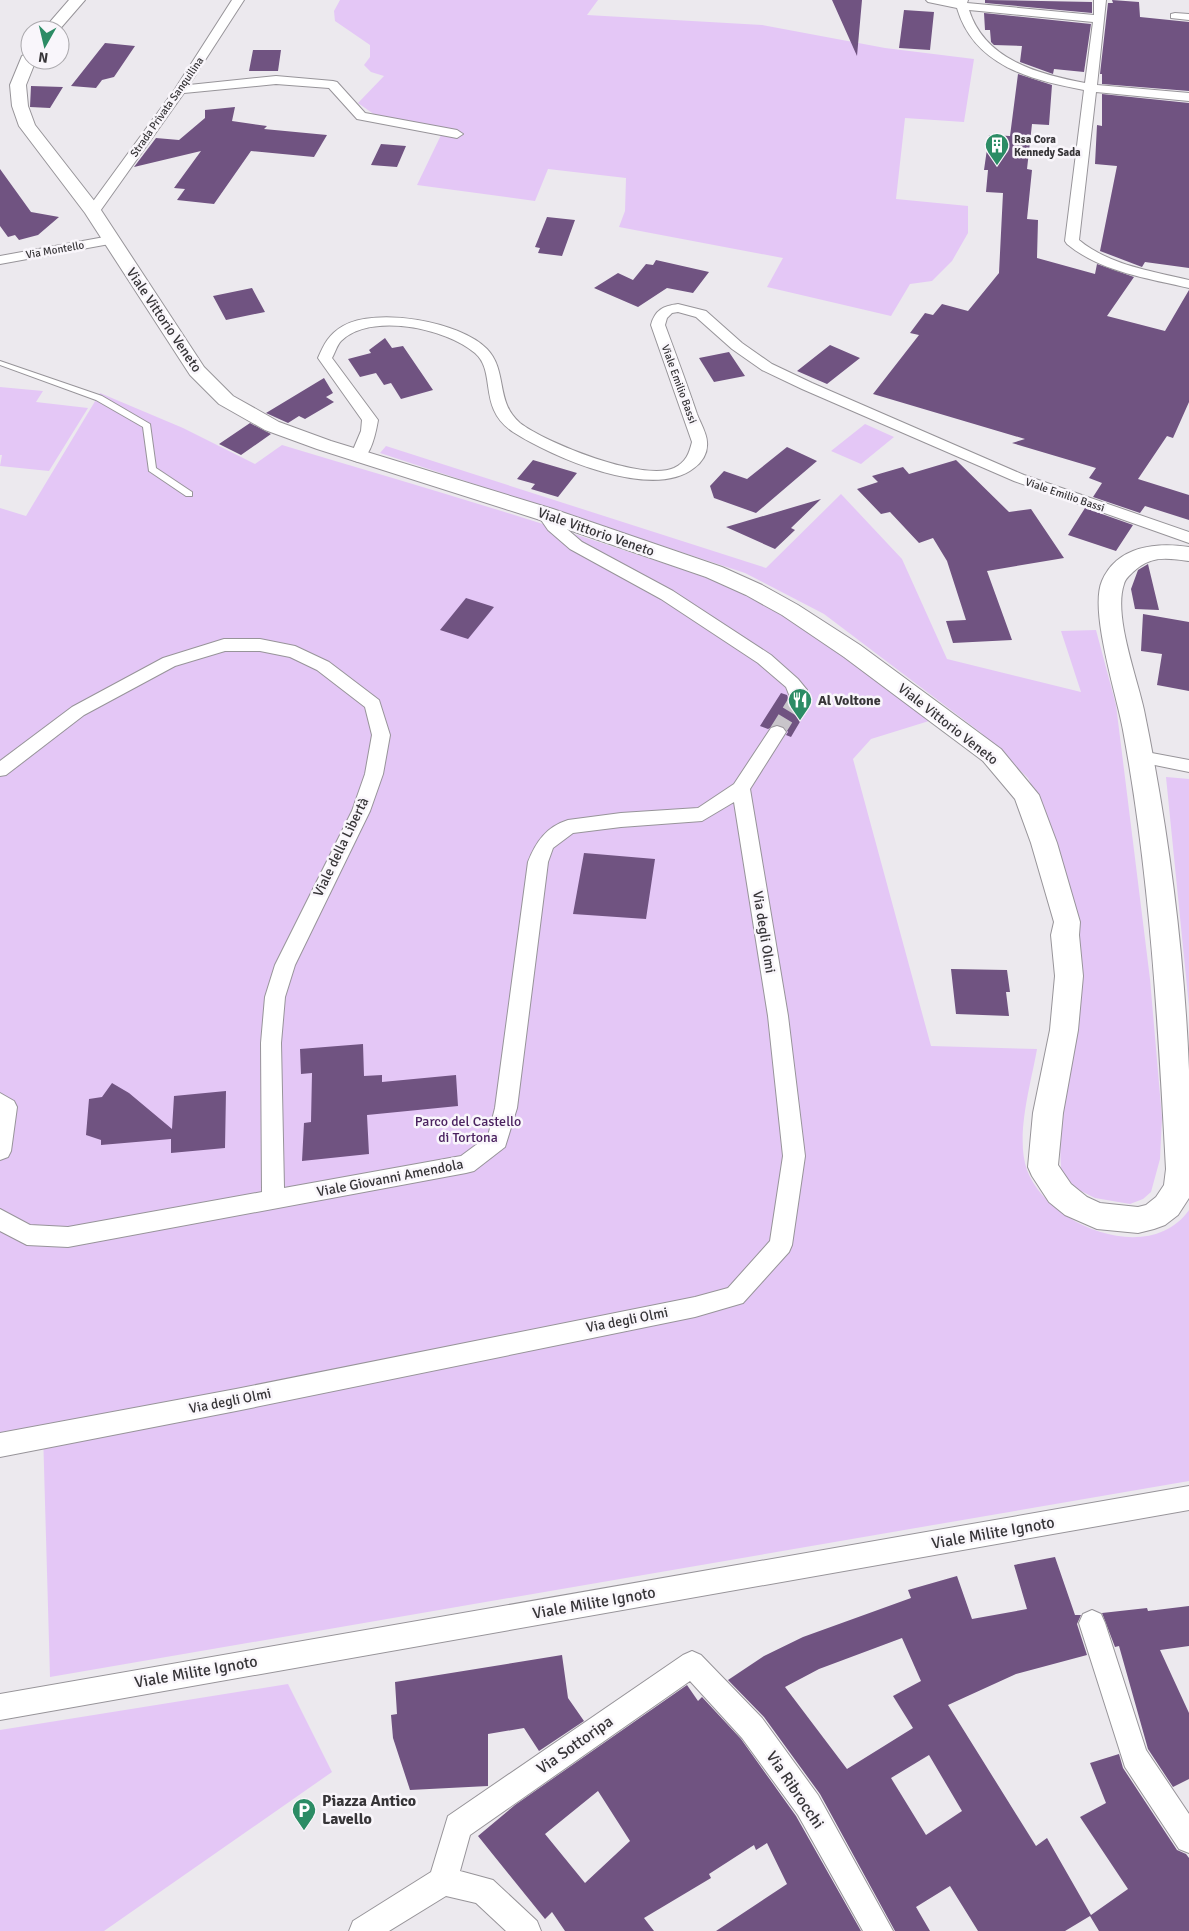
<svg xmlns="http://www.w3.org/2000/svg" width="1189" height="1931" font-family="Signika,sans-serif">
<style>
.green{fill:#e4c7f6}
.building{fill:#705381;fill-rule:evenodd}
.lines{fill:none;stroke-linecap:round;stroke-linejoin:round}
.street-tunnel{stroke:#c8c5ca;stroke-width:16;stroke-dasharray:16 8;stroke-linecap:butt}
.lane-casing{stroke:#979499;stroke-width:2}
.street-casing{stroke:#979499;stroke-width:2}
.secondary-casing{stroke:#979499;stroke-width:2}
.lane{fill:#fff;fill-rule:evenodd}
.street{fill:#fff;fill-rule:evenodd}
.secondary{fill:#fff;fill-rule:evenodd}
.labels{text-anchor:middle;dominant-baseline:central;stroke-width:5;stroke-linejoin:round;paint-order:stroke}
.far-street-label{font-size:11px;fill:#373538;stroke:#f9f6fb}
.far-poi-label{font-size:11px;font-weight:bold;fill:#373538;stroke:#f9f6fb;text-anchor:start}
.street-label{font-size:14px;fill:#373538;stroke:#f9f6fb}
.poi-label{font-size:14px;font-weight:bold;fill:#373538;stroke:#f9f6fb;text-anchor:start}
.park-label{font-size:14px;fill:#4a225f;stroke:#f9f6fb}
.near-street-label{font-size:16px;fill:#373538;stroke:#f9f6fb}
.near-poi-label{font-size:16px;font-weight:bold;fill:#373538;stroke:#f9f6fb;text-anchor:start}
</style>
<rect width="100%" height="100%" fill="#ece9ee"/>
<path class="green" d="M340,0h258l-11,15 175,10 123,23 89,11 -10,63 -59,-4 -9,81 72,7v27l-16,28 -20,20 -22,3 -19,32 -124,-29 16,-29 -164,-31 6,-16 1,-33 -78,-9 -13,32 -118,-16 25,-52 -67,-18 -17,-12 26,-27 -13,-4 -7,-7 6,-8v-12l-35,-24 -1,-10z
M0,387l43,4 -7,11 52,6 -39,63 -49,-5 2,-11h-2z
M100,393l83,35 72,36 27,-19c110,33 220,65 329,101 50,17 102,31 149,55 61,31 115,78 169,120l-58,18 -18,20 78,287 106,3c-6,35 -22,87 -10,121 20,55 122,97 162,40v271l-1139,196 -7,-245 -43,7v-931l26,8z
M865,424l29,13 -33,27 -30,-13z
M386,446l380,122 75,-74 61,65 45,100 134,33 -20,-61 35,-1 20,75 34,274 12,139 -2,41 -9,33 -8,7 -13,5 -35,-6 -22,-11 -12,-18 -1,-23 15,-141 -26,-182 -21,-45 -48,-46 -156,-118 -79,-41 -365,-120z
M1166,777l23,2v228z
M288,1684l44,88 -228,159h-104v-201z"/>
<path class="building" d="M832,0h30l-5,56z
M985,0l107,2v11l-107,-10z
M1112,0l27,2 1,15 49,5v69l-87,-7v-10h-2l8,-71h5z
M904,10l30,2 -4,38 -31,-2z
M984,13l107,11 -7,48 -30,-3 -1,5 -33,-12 2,-16 -28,-1 -3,-3 -1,-12h-5z
M105,43l30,3 -21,31 -12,3 -6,8 -25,-2z
M253,50h28l-3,21h-29z
M1018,74l34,11 -3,40 -17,-1 -5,45 5,1 -5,49 11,1 -1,38 58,16 2,-10 37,13 -27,39 58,15 24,-41v112l-16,36 -6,-2 -29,43 51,16v25l-44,-14 -5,7 -47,-16 9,-14 -13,-5 7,-10 -84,-25 13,-4 -152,-45 46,-59 -9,-2 15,-20 8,2 9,-11 26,7 31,-38 4,-80 -17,-1 2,-22h-4l5,-35 21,1z
M31,86l32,1 -13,21 -20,-1z
M1102,94l87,9v165l-44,-6 -3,5 -42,-16 17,-85 -22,-2 2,-39 5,1z
M235,107l-3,14 35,5 -3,3 63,6 -13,22 -63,-6 -37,53 -37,-4 8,-11 -11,-1 27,-37 -67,16 22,-29 23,2 26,-22v-8z
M381,144l25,2 -9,21 -26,-2z
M0,169l31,43 28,5 -21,18 -19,5 -4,-5 -7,2 -8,-11z
M547,217l28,3 -13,36 -24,-3 2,-5 -5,-1z
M656,260l53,12 -16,21 -26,-5 -29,19 -44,-19 24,-15 15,7 13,-16 7,1z
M252,288l13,24 -39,8 -13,-24z
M385,338l7,10 11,-2 30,44 -32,9 -10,-16 -7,2 -8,-12 -16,4 -12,-18 23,-6 -2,-3z
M830,345l30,13 -33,26 -30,-13z
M729,352l16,24 -31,6 -15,-24z
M324,378l9,15 -7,4 8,5 -29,17 -6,-3 -11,7 -22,-10z
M250,423l21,11 -30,21 -22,-11z
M787,447l30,14 -61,52 -42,-15 -4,-12 14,-15 23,8z
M533,460l44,13 -19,24 -27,-8 4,-5 -18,-5z
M956,460l53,52 22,-3 33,49 -77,13 25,69 -59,3 -7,-22 20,-1 -19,-59 -14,-23 -14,5 -29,-31 -9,2 -24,-25 21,-7 -6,-6 31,-9 6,7z
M821,499l-30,29 4,2 -20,19 -49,-22z
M1085,508l48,17 -17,26 -48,-16z
M1148,564l11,46 -24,-1 -4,-20 7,-19z
M466,598l28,9 -26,32 -28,-9z
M1143,614l46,8v69l-32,-6 5,-31 -21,-3z
M781,693l6,2 3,8 7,3 10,-5 4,2 -20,34 -5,-2 2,-3 -4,-5 -6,-3 -10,5 -8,-3z
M584,853l71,6 -9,60 -73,-5z
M951,969l56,1 3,22h-4l3,24 -53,-2z
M363,1044l1,32 18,-1v7l74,-7 2,31 -91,9 2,39 -67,7 2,-38 7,-1 1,-49 -11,1 -1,-25z
M112,1083l17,10 43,36 2,-33 52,-5 -1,57 -54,5v-14l-70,6v-5l-15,-5 3,-36 13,-2z
M1055,1557l20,58h6l-4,9 10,31 -71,19 -68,31 88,141 11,-8 44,77 37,-26 -48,-72 26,-14 -16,-40 29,-9 4,14 54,82 9,4 3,4v73h-90l-9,-15 -25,15h-87l-28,-45 -34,21 14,24h-35l-75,-137 -56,-77 -36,-37 36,-24 39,-19 108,-39 -3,-8 49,-14 15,43 55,-10 -13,-44zM902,1638l19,43 -28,15 20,32 -66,41 -62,-82 34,-18zM929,1755l33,56 -36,24 -35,-57z
M1189,1606v40l-29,4 29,63v66l-16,8 -25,-38 -29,-103 -4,1 -13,-34 45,-5 1,3z
M562,1655l6,43 16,23 -45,30 -15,-23 -36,6v52l-78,4 -17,-52 -2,-23 6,-1 -2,-32z
M687,1685l11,16 4,-4 39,42 55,77 65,115h-145l71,-47 -20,-41 -11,7 -2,-5 -45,29 2,4 -67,40 10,13h-89l-13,-19 -7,7 -67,-83 37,-31zM598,1791l32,50 -45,42 -40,-49z"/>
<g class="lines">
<path class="street-tunnel" d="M777,732l21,-34"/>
<g class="lane-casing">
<path id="lane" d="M0,361l102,35 48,28 6,44 36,24v4h-6l-37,-25 -6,-44 -47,-27 -96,-35z"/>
</g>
<g class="street-casing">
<path id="street" d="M232,0h12l-55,85 87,-9 57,5 4,1 28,31 92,17 6,4 -6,4 -100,-19 -28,-31 -53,-4 -92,9 -86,121h-10l-2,-3 89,-122z
M926,0h42l-1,3 127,12v-15h12l-9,85 92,8v8l-93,-9 -17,148c30,25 72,31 110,40v8c-42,-10 -88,-16 -122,-44l-2,-3 19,-151c-53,-10 -110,-24 -127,-82l-29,-6zM969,10l124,12 -8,61c-47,-9 -100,-23 -116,-73z
M1175,13l14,1v6l-18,-2v-4z
M110,236l5,1 2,3 -2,3 -115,21v-8z
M678,304l28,7 36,32 30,21 40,19 212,92 165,57v11l-175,-62 -212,-92 -40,-19 -30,-21 -36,-32 -18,-5 -6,1 -5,5 -2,7c11,30 22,59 32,89 3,8 10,20 10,28 1,11 -5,20 -13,26 -42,33 -142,-11 -181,-36 -36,-24 -16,-60 -38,-79 -29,-25 -105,-41 -134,-12 -4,4 -6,12 -9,17l46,62c-2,12 -7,38 -20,42l-5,-2 -3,-3 11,-26 1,-11 -44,-62c6,-14 11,-24 25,-32 33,-19 117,-5 144,23 21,22 8,53 33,74 26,20 123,59 154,45 12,-6 15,-14 18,-26l-41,-117c4,-15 12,-19 27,-21z
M545,509l6,2 9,12 22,19 91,49 98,64 27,24 9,11v8l-3,4 -6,2 -6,-2 -6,-15 -28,-24 -97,-64 -91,-50 -22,-19 -11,-16z
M224,639h36l35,7 34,16 50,38 11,35 -7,39 -13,37 -75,154 -10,32 -4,46 3,145 177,-32 27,-20 7,-28 33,-246c8,-20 18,-35 40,-42l53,-7 77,-5 36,-24 37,-56 6,-2 6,2 3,4 -36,57 38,227 17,140 -13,89 -3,7 -46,51 -48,14 -459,94 -236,46v-24l236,-44 459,-92 33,-9 42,-47 13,-85 -15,-140 -34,-214 -32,19 -81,6 -48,6 -20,15 -5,14 -31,246 -12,39 -31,24 -8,2 -398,74 -41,-2 -27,-14v-22l30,16 38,2 194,-35 -1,-149 4,-46 10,-32 77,-154 13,-37 7,-39 -7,-28 -48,-37 -27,-13 -30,-6h-35l-50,15 -91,49 -78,60 -6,1v-15l72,-54 91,-49z
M1141,751l48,9v12l-54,-11 -3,-4 3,-4z
M0,1093l14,8 3,6 -6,44 -3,6 -8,3z
M1189,1486v24l-1189,210v-26z
M1092,1610l9,4 4,9 41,127 43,64v39l-10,-4 -54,-82 -46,-144 4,-9z
M692,1651l9,4 61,63 56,77 75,136h-30l-65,-116 -56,-77 -52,-57 -220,154 -10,36 33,9 44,41 4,10h-35l-30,-28 -30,-7 -57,35h-40l4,-10 78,-49 17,-56 235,-161z"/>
</g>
<g class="secondary-casing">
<path id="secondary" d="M69,0h16l-26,30h-16z
M30,51v9h6l-10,25 2,21 7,19 64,82 105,160 29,29 46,26 52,19 222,68 169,58 40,18 36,20 62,40 141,104 38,46 18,48 23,79 -1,13 4,41 -5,54 -15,83 -5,52 13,19 16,13 13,6 38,4 8,-2 10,-8 8,-12 2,-16c-8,-147 -16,-294 -43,-439 -6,-34 -34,-119 -21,-149 15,-35 54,-39 87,-34v14c-22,-3 -38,-6 -56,11 -3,3 -8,7 -9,12 -11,31 13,93 20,126 24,117 40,239 45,360 0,42 0,85 0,128l-11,17 -13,10 -11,4 -16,4 -41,-4 -32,-14 -16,-13 -17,-26 -4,-9 5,-54 17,-83 5,-54 -4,-41 3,-13 -23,-79 -16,-44 -32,-38 -139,-104 -62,-42 -36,-20 -40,-18 -169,-58 -220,-70 -52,-19 -46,-26 -29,-29 -105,-162 -66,-87 -7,-20 -2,-21 12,-29z"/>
</g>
<use href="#lane" class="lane"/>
<use href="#street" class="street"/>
<use href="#secondary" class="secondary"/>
</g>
<defs>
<g id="building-pin" transform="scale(1.25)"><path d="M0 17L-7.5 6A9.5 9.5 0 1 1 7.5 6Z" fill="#2c8c65" stroke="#f9f6fb"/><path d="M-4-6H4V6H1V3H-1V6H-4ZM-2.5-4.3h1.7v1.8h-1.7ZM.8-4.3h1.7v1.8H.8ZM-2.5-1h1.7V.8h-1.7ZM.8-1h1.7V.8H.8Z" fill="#fff"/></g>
<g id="restaurant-pin" transform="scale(1.25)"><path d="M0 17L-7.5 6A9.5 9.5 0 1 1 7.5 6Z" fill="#2c8c65" stroke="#f9f6fb"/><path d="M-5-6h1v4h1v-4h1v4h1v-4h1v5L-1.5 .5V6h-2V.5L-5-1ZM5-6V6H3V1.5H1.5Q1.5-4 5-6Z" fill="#fff"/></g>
<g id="parking-pin" transform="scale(1.25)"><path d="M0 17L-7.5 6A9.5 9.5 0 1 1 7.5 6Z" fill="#2c8c65" stroke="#f9f6fb"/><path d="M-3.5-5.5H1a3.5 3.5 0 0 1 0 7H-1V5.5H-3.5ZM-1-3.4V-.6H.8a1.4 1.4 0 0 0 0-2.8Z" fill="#fff"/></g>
</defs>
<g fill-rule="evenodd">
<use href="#building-pin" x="997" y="145"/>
<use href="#restaurant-pin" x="800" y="700"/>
<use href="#parking-pin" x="304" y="1810"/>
</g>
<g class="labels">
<g class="far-street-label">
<text transform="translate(167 107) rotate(-55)">Strada Privata Sanquilina</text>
<text transform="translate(55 250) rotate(-10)">Via Montello</text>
<text transform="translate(679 384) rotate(70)">Viale Emilio Bassi</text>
<text transform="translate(1065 495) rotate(19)">Viale Emilio Bassi</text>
</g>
<g class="far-poi-label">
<text x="1014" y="139">Rsa Cora<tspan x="1014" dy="13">Kennedy Sada</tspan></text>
</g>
<g class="street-label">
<text transform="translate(164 320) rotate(56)">Viale Vittorio Veneto</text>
<text transform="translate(596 532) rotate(19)">Viale Vittorio Veneto</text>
<text transform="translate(948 724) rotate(38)">Viale Vittorio Veneto</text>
<text transform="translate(341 847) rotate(-64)">Viale della Libertà</text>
<text transform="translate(764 932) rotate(81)">Via degli Olmi</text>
<text transform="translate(390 1178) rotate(-11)">Viale Giovanni Amendola</text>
<text transform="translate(627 1320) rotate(-11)">Via degli Olmi</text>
<text transform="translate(230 1401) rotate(-11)">Via degli Olmi</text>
</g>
<g class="poi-label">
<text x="818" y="700">Al Voltone</text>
</g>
<g class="park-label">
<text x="468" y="1121">Parco del Castello<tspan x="468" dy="16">di Tortona</tspan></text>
</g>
<g class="near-street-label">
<text transform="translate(993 1533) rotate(-10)">Viale Milite Ignoto</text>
<text transform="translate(594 1603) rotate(-10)">Viale Milite Ignoto</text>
<text transform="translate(196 1672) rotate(-10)">Viale Milite Ignoto</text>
<text transform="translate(575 1745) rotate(-35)">Via Sottoripa</text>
<text transform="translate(795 1790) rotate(56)">Via Ribrocchi</text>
</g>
<g class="near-poi-label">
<text x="322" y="1801">Piazza Antico<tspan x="322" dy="18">Lavello</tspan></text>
</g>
</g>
<g transform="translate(45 45) rotate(188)"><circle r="24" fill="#f9f6fb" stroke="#aba9ad"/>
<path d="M0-4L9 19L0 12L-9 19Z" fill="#2c8c65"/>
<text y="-8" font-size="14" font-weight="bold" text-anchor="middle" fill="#373538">N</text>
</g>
</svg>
